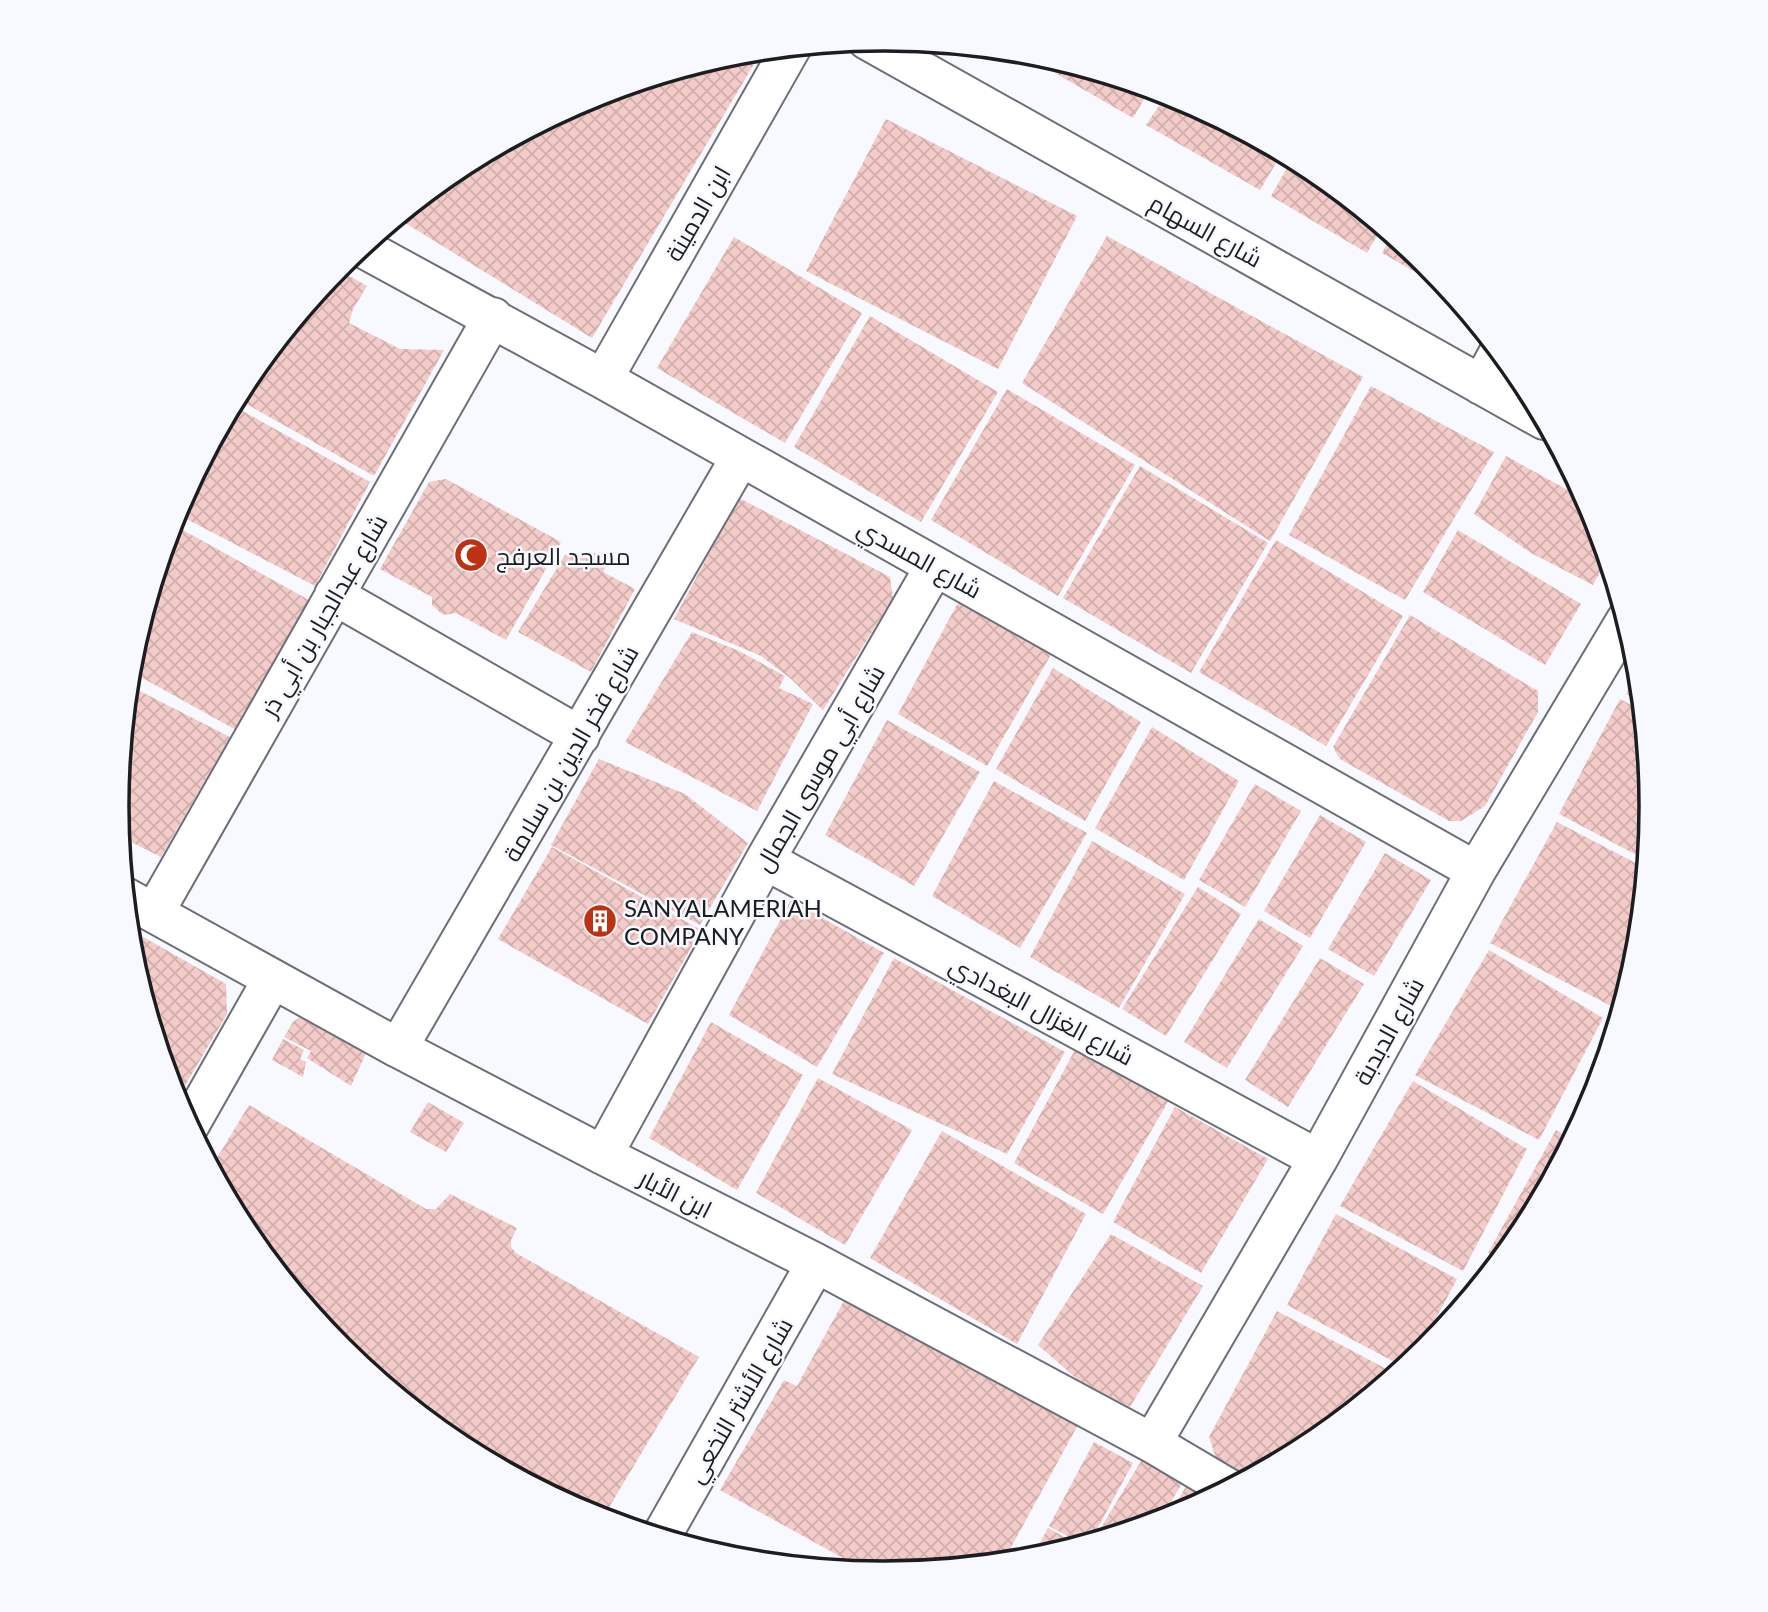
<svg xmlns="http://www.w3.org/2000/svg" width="1768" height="1612" font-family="Lato,Cairo,sans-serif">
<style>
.building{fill:url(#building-cross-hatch)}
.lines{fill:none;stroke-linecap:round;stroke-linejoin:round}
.minor-casing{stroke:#6c6f78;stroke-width:42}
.minor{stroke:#fff;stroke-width:38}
.labels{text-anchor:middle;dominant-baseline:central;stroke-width:5;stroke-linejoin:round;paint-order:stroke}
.street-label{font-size:24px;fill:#1b1d20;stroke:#f7f9ff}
.poi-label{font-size:24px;fill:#1b1d20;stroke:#f7f9ff;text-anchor:start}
.rim{fill:none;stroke:#1b1d20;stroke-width:3.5}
</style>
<defs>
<pattern id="building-cross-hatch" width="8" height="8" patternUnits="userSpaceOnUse" patternTransform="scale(1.75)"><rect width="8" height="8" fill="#f3cbc8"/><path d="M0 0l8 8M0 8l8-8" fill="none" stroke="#d0aeac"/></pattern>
</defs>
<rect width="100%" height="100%" fill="#f7f9ff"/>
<path class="building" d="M759,51l2,1 -169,286 -195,-120 61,-50 133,-71 144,-44z
M1040,55l110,34 -17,29 -97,-56z
M1167,94l11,3 104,56 -22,37 -114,-65z
M886,119l191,97 -79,153 -192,-98z
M1293,158l18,10 71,59 -15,26 -96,-57z
M1392,235l35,29 23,28 -68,-39z
M1107,236l256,141 -93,164 -248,-158z
M734,237l128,76 -77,130 -128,-75z
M337,269l30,17 -14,23 -4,14 51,26 44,1 -70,126 -138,-78 10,-19z
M870,316l128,76 -77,130 -127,-75z
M1371,386l123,66 -89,148 -116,-65z
M1007,389l128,76 -77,131 -127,-76z
M232,405l138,77 -55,104 -140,-73z
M1506,456l80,44 7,13 14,46 -14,26 -62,-32 -57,-39z
M1140,466l128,77 -77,130 -128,-75z
M446,479l115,63 -55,98 -50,-27 -13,2 -11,-10v-8l-52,-28 49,-87z
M739,498l151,79 3,21 -70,112 -33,-32 -29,-22 -87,-37z
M172,524l137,76 -73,130 -106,-59 1,-15z
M1458,530l123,74 -36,61 -122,-73z
M1276,540l127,76 -77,130 -127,-74z
M594,553l15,8 -6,11 32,17 -44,83 -73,-40 47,-77 26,4z
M960,599l93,52 -66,115 -89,-52z
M1410,615l128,76v21l-53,94 -24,15h-12l-109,-62 -7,-12z
M692,632l47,19 46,25 -6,12 34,16 -56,107 -132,-69z
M1053,668l88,54 -56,99 -89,-52z
M1638,672l3,30 -15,-8z
M128,685l102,52 -69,120 -42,-21 -2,-30z
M1620,699l22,12 9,95 -5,54 -87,-46z
M887,720l93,52 -66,114 -89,-51z
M1152,727l87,54 -55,99 -89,-52z
M599,759l86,35 63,49 -48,82 -149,-80z
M994,781l93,52 -67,115 -88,-52z
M1255,784l46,27 -56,96 -46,-27z
M1320,815l46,27 -56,96 -46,-27z
M1557,822l88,46 -8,88 -5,14 -19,37 -123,-64z
M1092,841l93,53 -66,114 -89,-51z
M552,847l149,83 -53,94 -150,-85z
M1385,853l46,27 -57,96 -46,-27z
M1198,887l43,27 -75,122 -44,-27z
M791,900l93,53 -67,114 -88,-52z
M1259,919l44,27 -76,122 -43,-26z
M129,929l97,55 1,30 -51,87 -45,-146z
M1489,950l114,68 -64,122 -124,-65z
M894,958l171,94 -58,102 -175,-80z
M1320,958l44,26 -76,123 -43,-27z
M303,1015l64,36 -16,35 -44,-28 4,-7 -27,-14 9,-15z
M711,1022l92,53 -66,115 -88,-52z
M283,1039l21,11 -4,9 6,3 -3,15 -31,-17z
M1076,1048l93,52 -66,114 -89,-51z
M1606,1054l-13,46 -17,32 -11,-6z
M818,1078l94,52 -67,115 -89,-52z
M1413,1081l114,68 -64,122 -123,-65z
M428,1102l36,21 -18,29 -36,-20z
M249,1105l177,104h10l14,-15 67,34 -6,12v7l5,6 183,104 -97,162 -12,-4 -133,-71 -116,-96 -95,-116 -35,-64z
M1175,1107l93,52 -67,114 -88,-51z
M1556,1130l16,9 -50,94 -23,27 -11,-7z
M942,1131l144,83 -69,130 -147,-86z
M1336,1214l121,65 -43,80 -10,8 -117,-62z
M1111,1234l92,52 -73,121 -53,-28 -39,-34z
M846,1297l233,126 -76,139 -119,11 -16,-1 -148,-82 64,-110 13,6z
M1277,1311l119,63 -86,70 -60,33 -34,-19 -7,-21z
M1094,1442l39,21 -43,79 -8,2 -33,-18z
M1143,1458l40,24 -23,38 -67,21z
M1187,1485l23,13 -43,20z
M1048,1528l31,17 -48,14z"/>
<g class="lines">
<g class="minor-casing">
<path id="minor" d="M867,40l677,380
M361,247l242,132 873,492
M603,379l188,-331
M1481,385l18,-33
M334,595l246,141
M765,860l553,299
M125,897l273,151 205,107 213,108 336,180 76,45
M154,913l339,-596
M398,1048l342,-590
M189,1126l83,-146
M603,1155l162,-295 170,-294
M1152,1443l166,-284 158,-288 150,-251
M661,1537l155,-274"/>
</g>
<use href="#minor" class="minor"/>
</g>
<defs>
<g id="mosque-disc" transform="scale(1.75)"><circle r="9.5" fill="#bd3213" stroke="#f7f9ff"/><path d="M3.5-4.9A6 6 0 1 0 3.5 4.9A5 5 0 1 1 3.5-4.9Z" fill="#fff"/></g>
<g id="building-disc" transform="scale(1.75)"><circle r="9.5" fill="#bd3213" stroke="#f7f9ff"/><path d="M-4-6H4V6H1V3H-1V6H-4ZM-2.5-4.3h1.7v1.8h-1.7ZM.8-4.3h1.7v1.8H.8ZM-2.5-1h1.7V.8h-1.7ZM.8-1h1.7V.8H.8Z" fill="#fff"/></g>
</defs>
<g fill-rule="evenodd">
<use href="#mosque-disc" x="471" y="555"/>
<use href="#building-disc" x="600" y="921"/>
</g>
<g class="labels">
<g class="street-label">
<text transform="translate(697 213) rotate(-60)">ابن الدمينة</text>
<text transform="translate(1206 230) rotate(29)">شارع السهام</text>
<text transform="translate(920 558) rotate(29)">شارع المسدي</text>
<text transform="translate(323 615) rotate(-60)">شارع عبدالجبار بن أبي ذر</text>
<text transform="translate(570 753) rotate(-60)">شارع فخر الدين بن سلامة</text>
<text transform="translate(819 768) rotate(-60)">شارع أبي موسى الجمال</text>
<text transform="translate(1042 1010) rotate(28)">شارع الغزال البغدادي</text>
<text transform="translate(1388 1031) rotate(-61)">شارع الدبدبة</text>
<text transform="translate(676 1193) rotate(27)">ابن الأبار</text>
<text transform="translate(739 1400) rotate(-60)">شارع الأشتر النخعي</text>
</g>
<g class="poi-label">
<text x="496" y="555">مسجد العرفج</text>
<text x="624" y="907">SANYALAMERIAH<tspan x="624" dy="28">COMPANY</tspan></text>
</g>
</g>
<path d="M0 0H1768V1612H0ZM129 806a755 755 0 1 1 1510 0a755 755 0 1 1-1510 0Z" fill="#f7f9ff" fill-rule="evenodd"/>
<path class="rim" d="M129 806a755 755 0 1 1 1510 0a755 755 0 1 1-1510 0Z"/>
</svg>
